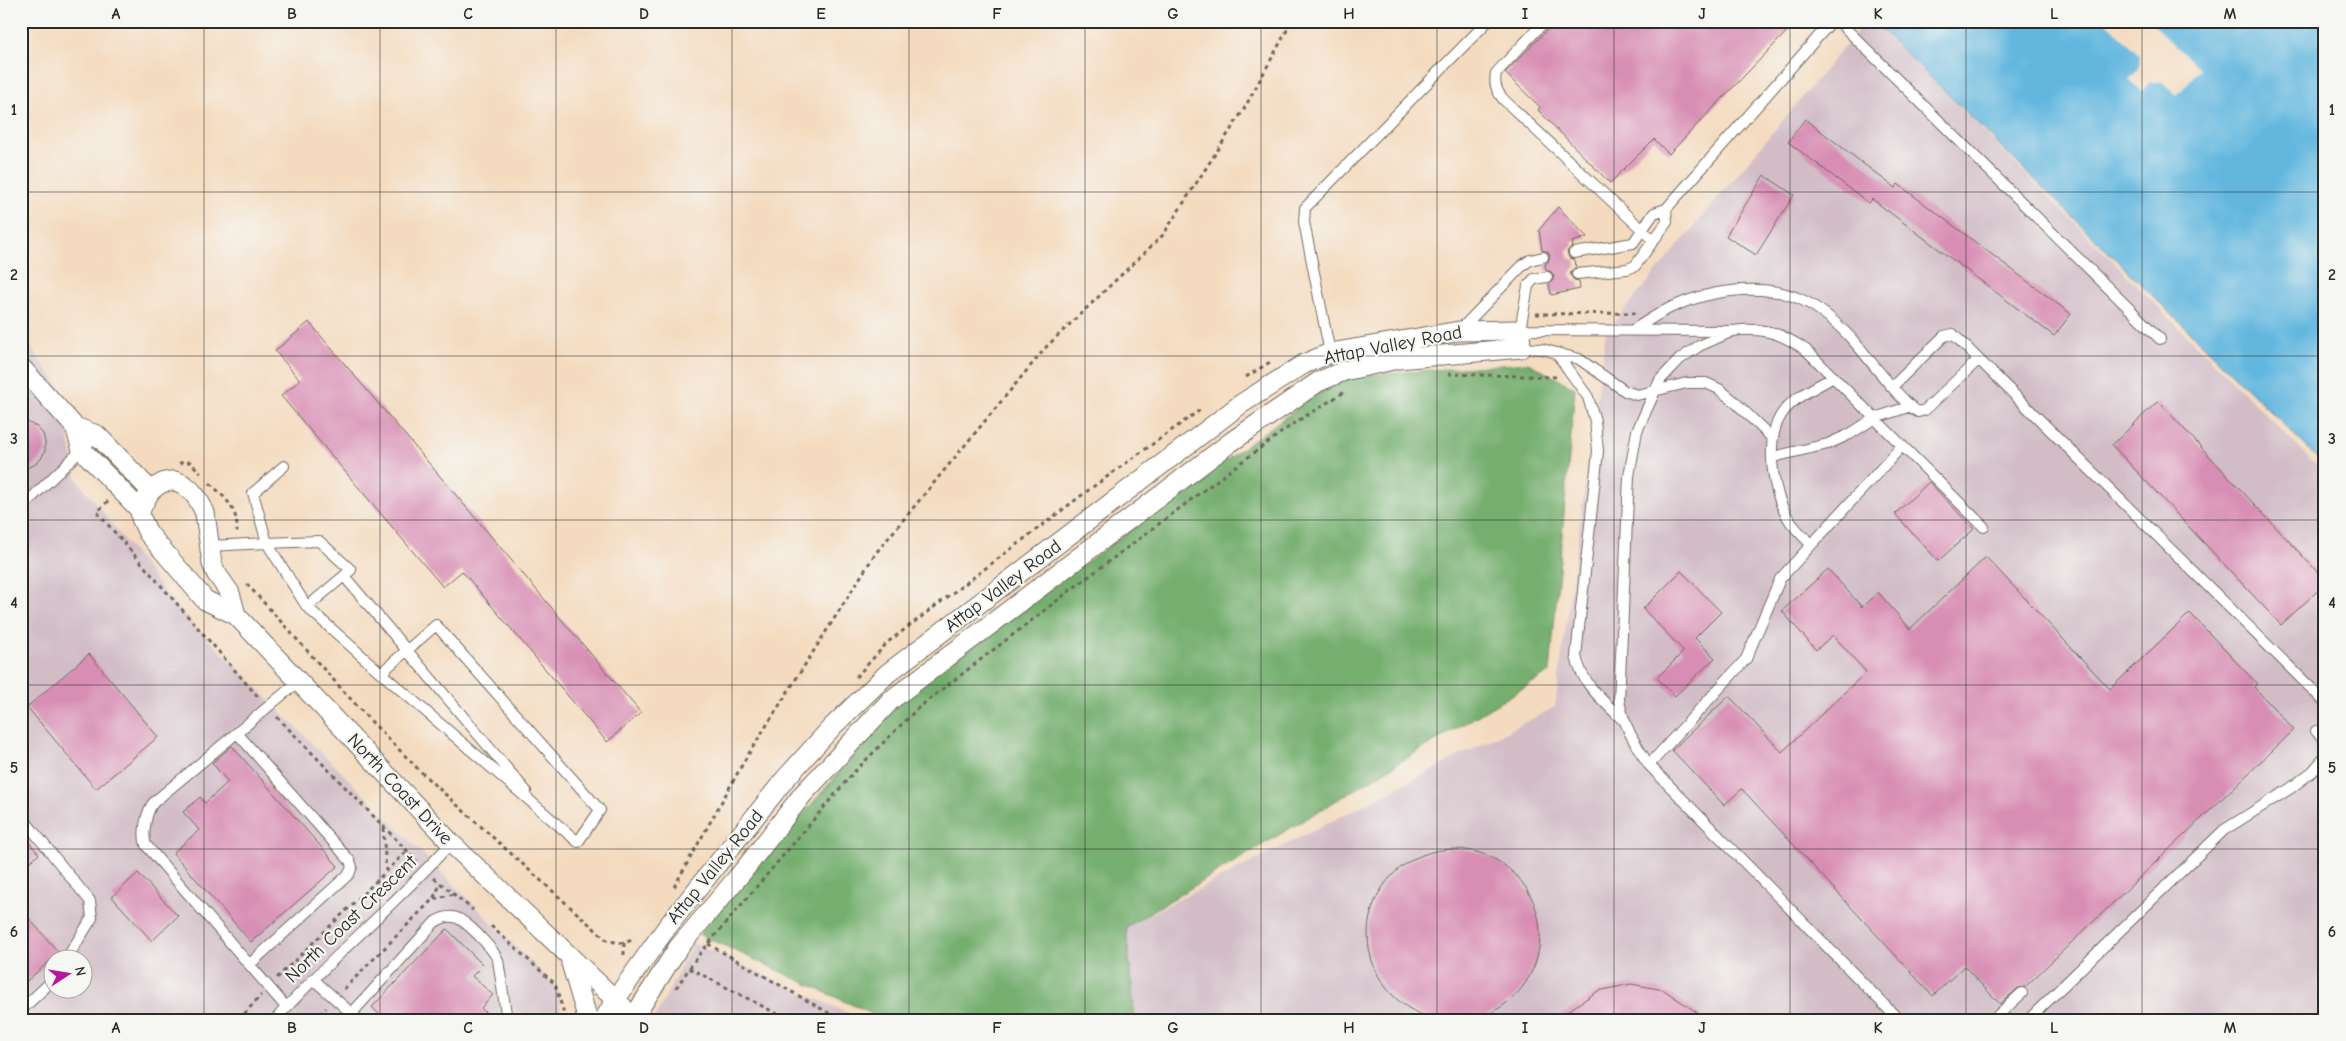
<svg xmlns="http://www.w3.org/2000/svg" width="2346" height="1041" font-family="'Comic Neue',sans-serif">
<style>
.industrial{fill:#d2bdc7;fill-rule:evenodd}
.forest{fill:#74ae6e;stroke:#506c4c}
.water{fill:#63b7df;stroke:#477185}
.pier{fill:#f4dbbf}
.building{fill:#d88eb4}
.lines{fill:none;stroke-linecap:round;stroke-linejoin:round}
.service-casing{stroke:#71695f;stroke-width:12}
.minor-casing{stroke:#71695f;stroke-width:21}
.path{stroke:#71695f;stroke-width:3;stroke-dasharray:4 4;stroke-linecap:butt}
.service{stroke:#fff;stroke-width:10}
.minor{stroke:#fff;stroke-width:19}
.grid{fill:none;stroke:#2b2b2b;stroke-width:1;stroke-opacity:0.55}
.labels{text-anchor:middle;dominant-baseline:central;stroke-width:4.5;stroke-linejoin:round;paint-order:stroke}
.street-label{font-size:19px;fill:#2b2b2b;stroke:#f6f6f2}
.neatline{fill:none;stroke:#2b2b2b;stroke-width:2}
.grid-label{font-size:16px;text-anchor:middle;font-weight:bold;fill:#2b2b2b}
</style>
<rect width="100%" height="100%" fill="#f6f6f2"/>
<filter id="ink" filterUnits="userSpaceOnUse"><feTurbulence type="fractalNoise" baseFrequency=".02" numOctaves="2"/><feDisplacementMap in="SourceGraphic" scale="10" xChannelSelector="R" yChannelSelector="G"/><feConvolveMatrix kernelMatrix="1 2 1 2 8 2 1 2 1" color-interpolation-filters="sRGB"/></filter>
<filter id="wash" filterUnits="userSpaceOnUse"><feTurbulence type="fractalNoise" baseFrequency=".0096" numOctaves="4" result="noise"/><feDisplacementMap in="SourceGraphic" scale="20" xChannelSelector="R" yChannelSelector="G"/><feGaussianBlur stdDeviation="1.12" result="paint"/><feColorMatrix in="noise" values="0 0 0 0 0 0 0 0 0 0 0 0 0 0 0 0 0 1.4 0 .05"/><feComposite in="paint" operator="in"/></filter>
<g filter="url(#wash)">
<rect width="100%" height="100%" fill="#f4dbbf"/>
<path class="industrial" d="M1866,21h7l452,453v546h-1190l-10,-93 430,-220 51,-375z
M21,335l39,52 16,91 100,129 382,382 4,31h-541zM52,958h30v30h-30z
M693,943l170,77h-209z"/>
<path class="forest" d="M1528,363l47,25 -25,284 -424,255 9,93h-250l-186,-86 210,-242 431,-315z"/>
<path class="water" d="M1873,21h452v444z"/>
<path class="pier" d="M2104,21h46l50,48 -23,26 -15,-13h-12l-8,9 -13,-12 10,-10 1,-14z"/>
<g id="blocks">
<path class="building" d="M1556,21h241l-128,133 -15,-15 -44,44 -72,-73 2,-3 -35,-34z
M1805,119l90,69 3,-4 173,130 -17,22 -182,-137 -3,4 -81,-61z
M1764,175l30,20 -38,60 -30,-19z
M1558,207l29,30 -15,5 1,4 -6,5 2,7 6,2 1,7 -5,4 -1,4 4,5 5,1 1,8 -29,6 -2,-11 4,-4 1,-5 -4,-4 -4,-1 -1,-6 3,-2 2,-6 -2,-4 -6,-2 -3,-20z
M309,322l332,391 -34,29 -145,-171 -19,16 -162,-191 19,-16 -25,-29z
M2158,401l167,179v4l-44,41 -169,-180z
M21,419l16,8 6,7 2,8v9l-4,8 -7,6 -13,5z
M1929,482l45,47 -36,32 -43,-47z
M1986,557l124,132 80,-76 67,71 -3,3 40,43 -269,257 -7,1 -18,16 -36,-38 -31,30 -191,-207 -18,16 -52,-55 57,-54 53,56 84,-80 -33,-37 -17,15 -34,-39 46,-42 34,38 16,-15 32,37z
M1681,571l40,41 -26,26 20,20 -40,38 -18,-18 27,-27 -41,-42z
M89,654l69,83 -62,52 -69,-82z
M232,746l106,120 -87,76 -78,-89 26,-23 -16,-18 17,-15 5,6 23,-21 -16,-19z
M21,833l18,21 -18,15z
M1368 935a86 86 0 1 1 172 0a86 86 0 1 1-172 0Z
M138,873l40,43 -26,25 -40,-44z
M21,909l38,44 -38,33z
M447,929l36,36 -11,11 21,19 -12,13 12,12h-108l-13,-13z
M1631,984l33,6 44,30h-154l44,-29z"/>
</g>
</g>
<g filter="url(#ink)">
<use href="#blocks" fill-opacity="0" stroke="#71695f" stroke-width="1"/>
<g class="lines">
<g class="service-casing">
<path id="service" d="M1545,21l-49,52c-2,11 0,17 7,26l150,141
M1838,21l322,318
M1574,253l59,-10 21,-30 12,-4 166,-188
M1577,274l50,-5 8,-3 32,-44 -1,-13
M1547,277l-13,2 -6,7 -8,44 213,1c31,-4 48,2 73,19l178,177
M1460,330l63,-65 7,-5 13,-3
M1633,330c13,-8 26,-17 39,-23 18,-8 39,-14 59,-16 56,-7 90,12 126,54 15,17 44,57 61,67l7,-2 53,-50
M1733,331l-34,15 -19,13 -20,21 -23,51 -8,45 -10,225c5,25 16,43 30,64l250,255
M1521,348l21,1 37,10 46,32 12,4 50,-12h19l13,6 16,13 38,37
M1330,353l-26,-131 1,-14 183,-187
M1557,354l31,43 7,24 3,30 -22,205c5,27 27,45 46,63
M1893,386l51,-50 9,-2 372,368
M1773,457l55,-13 22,-10 25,-16 36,-12
M284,466l-31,27 14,50 52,-2 32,29 -44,37
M21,508l76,-73
M1811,544c-7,-7 -15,-14 -21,-23 -17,-25 -26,-79 -9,-106 12,-18 35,-28 53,-38
M210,546l57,-3 40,64 74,66 197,169 22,-32 -164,-185 -55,48
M344,576l182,215
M2316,731l9,9
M237,733l113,128 2,6 -3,7 -99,90
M1649,765l97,-106 34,-80 122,-133
M21,816l69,85 2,17 -25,40
M313,979l46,41
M286,1007l-140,-162c-4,-11 0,-34 8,-43l145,-121
M21,1010l31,-29
M352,1013l83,-91c5,-3 11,-6 18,-5 12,1 40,32 45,43l9,60
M275,1020c55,-62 120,-115 176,-177
M1993,1020l29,-27
M2028,1020l196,-190 67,-42 22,-17 12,-14"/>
</g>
<g class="minor-casing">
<path id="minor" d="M21,367l54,60 22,8 54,56
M75,427l7,23 58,60
M236,615l-6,-22 -14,-20 -4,-9 -7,-51c-10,-23 -29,-45 -53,-23 -5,5 -8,14 -12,20l1,8 7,15 57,67 31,15 215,228 173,165
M571,963l17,57
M604,1020l11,-20 52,-73 118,-148 48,-53 55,-53 353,-269 63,-40 26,-11 129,-22 61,-1 1,18 -123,11 -54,12 -26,11 -87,60 -340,258 -88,94 -59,76 -66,78 -46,72"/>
</g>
<path class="path" d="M1536,314l99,-1
M1448,374l109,3
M1246,377l24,-15
M179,463l11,-1 11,11
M210,483c16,16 28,25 27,49
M108,501l-11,11 162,186
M247,584l119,132 60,61 182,164 16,2 11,-4
M856,677l32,-35 202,-153 110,-79
M277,717l140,144
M383,828l3,43
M434,878l39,32
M674,887l72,-129 129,-204 172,-208 116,-111 81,-126 48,-88
M434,899l20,-5
M491,926l64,58 11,36
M708,944l133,76
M624,955v-12
M689,968l100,52
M277,978l130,-127
M676,988l21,-31 157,-185 64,-64 158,-122 156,-117 61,-45 53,-33
M344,989l89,-90 8,-16
M239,1020l22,-25
M314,1020l12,-12"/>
<use href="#service" class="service"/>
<use href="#minor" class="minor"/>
</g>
</g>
<path class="grid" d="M204,21v999M380,21v999M556,21v999M732,21v999M909,21v999M1085,21v999M1261,21v999M1437,21v999M1614,21v999M1790,21v999M1966,21v999M2142,21v999M21,192h2304M21,356h2304M21,520h2304M21,685h2304M21,849h2304"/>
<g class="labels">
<g class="street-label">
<text transform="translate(1393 345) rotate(-11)">Attap Valley Road</text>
<text transform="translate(1003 586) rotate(-37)">Attap Valley Road</text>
<text transform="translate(400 789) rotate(47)">North Coast Drive</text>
<text transform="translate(715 867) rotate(-51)">Attap Valley Road</text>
<text transform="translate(351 919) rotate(-44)">North Coast Crescent</text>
</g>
</g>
<rect width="2346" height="1041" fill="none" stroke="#f6f6f2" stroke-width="55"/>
<g transform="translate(68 974) rotate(78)"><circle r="24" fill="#f6f6f2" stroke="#a5a5a2"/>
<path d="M0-4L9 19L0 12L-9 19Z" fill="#b5179e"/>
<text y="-8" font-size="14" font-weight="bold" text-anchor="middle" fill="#2b2b2b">N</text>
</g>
<rect x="28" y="28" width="2290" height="986" class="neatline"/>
<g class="grid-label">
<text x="116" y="19">A</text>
<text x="292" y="19">B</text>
<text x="468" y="19">C</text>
<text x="644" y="19">D</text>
<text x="821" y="19">E</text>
<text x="997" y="19">F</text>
<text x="1173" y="19">G</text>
<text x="1349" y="19">H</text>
<text x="1525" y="19">I</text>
<text x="1702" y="19">J</text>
<text x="1878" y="19">K</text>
<text x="2054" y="19">L</text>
<text x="2230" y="19">M</text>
<text x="14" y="115">1</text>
<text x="2332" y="115">1</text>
<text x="14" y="280">2</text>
<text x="2332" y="280">2</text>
<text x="14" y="444">3</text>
<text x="2332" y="444">3</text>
<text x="14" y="608">4</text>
<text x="2332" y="608">4</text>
<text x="14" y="773">5</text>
<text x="2332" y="773">5</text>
<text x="14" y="937">6</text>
<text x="2332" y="937">6</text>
<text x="116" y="1033">A</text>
<text x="292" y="1033">B</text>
<text x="468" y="1033">C</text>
<text x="644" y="1033">D</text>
<text x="821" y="1033">E</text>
<text x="997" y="1033">F</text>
<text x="1173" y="1033">G</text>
<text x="1349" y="1033">H</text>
<text x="1525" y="1033">I</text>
<text x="1702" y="1033">J</text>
<text x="1878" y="1033">K</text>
<text x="2054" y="1033">L</text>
<text x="2230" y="1033">M</text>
</g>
</svg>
